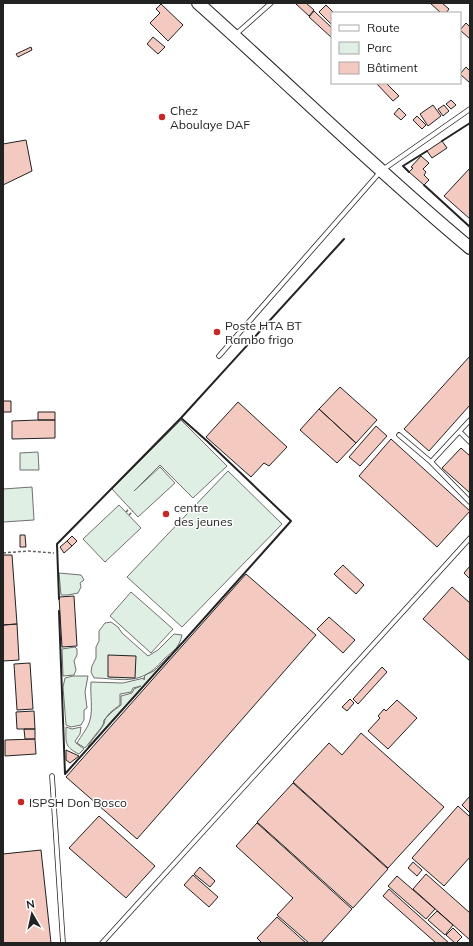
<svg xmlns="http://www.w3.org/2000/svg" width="473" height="946" font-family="Mulish,sans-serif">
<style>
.green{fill:#e0efe3;stroke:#6f6f6f}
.building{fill:#f3c9c0;stroke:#222}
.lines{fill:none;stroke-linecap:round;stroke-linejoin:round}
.lane-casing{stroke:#222;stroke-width:5.5}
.secondary-casing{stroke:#222;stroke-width:14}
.path{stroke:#646464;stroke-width:1.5;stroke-dasharray:3 2;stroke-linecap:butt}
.lane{stroke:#fff;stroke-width:4}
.secondary{stroke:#fff;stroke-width:12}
.wall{stroke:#222;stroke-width:2}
.poi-dot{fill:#c62828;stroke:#fff;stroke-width:1.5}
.labels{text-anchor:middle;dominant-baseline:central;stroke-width:3;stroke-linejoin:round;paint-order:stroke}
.poi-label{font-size:12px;fill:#222;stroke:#fff;text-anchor:start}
</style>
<rect width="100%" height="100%" fill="#fff"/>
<path class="green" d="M181,420l46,46 -34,32 -33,-33 -26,26 26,-24 15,16 -37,34 -26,-28z
M38,452l1,18h-19v-17z
M228,471l54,53 -100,103 -55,-50z
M32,487l2,33 -31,2v-33z
M119,505l22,23 -36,34 -22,-23z
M59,573l22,2 3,5 -4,3 1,4 -3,6 -10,2h-7z
M131,592l42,37 -22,24 -41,-37z
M111,622l7,5 4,6 26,23 10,-6 16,-16 8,1c-3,13 -8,15 -18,24 -3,3 -7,8 -11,11 -19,15 -37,8 -59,8l-3,-6 1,-6 4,-8v-11l3,-6v-10l6,-8z
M75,647l2,2v6l-3,6 2,9 -2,5 -11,1 -1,-27z
M169,656l-2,4 -79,87c3,-9 16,-17 16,-27l9,-9 8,-6v-9l11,-3 2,-4 7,-3 -8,2 -2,4 -11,2v11c-7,5 -15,10 -16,19l-19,24 -8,-5c4,-7 11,-15 13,-23 3,-11 0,-26 1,-38l32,1 21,-5v2l1,-5 9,-4z
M73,676h15l-3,16 2,16 -3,2v10l-3,5 -10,2 -5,-2 -3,-38 2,-9z
M66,727l6,2 9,-2 -1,7 -5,7 1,2 8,6 -5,5c-15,-7 -13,-12 -13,-27z"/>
<path class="building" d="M295,3h11l8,7 -5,6z
M430,3h12l7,6 -3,4h-5z
M161,4l22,21 -15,16 -18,-18 10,-10 -4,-4z
M326,5l8,8h-2v12l-13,-13z
M314,11l18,17v10l-23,-21z
M466,23l4,4v12l-10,-9z
M153,37l12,10 -7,7 -11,-10z
M31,47l1,3 -14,7 -2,-3z
M466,67l4,4v12l-10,-9z
M376,83h10l13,13 -6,5z
M451,100l5,5 -5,4 -5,-5z
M433,105l8,11 -13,10 -8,-12z
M444,105l5,6 -6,5 -5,-7z
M399,108l7,7 -5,5 -7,-6z
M417,116l9,9 -4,4 -9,-9z
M26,140l6,31 -29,14v-41z
M442,141l5,7 -15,10 -5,-7z
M421,156l8,7 -6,6 3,3 -2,3 5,5 -5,5 -15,-13 4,-4 -2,-1z
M470,168v51l-26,-23z
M470,356v49l-41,46 -25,-22z
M340,387l37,33 -21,23 -37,-34z
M3,401h8v11h-8z
M238,402l49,45 -18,19 -5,-3 -13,14 -45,-40z
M319,409l37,34 -19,20 -37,-33z
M38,412h17v8h-17z
M38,420h17v18l-43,1v-18z
M376,426l11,10 -27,30 -11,-9z
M391,439l79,72 -33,36 -78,-71z
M461,448l9,8v37l-28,-25z
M20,535h5l1,12h-6z
M72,536l5,5 -5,5 -5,-5z
M67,541l5,5 -8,7 -4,-6z
M3,555h9l5,69 -14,1z
M343,565l21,20 -8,9 -22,-20z
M470,566v13l-6,-6z
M246,574l70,61 -179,204 -71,-62z
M452,587l18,16v58l-47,-42z
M74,596l3,50 -15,1 -3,-50z
M329,617l26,23 -12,13 -26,-24z
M17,624l2,36 -16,1v-36z
M108,655l28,1 -1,22 -27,-1z
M30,663l3,46 -16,1 -3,-46z
M382,667l5,5 -29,32 -5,-5z
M350,699l4,4 -7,8 -5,-4z
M397,700l20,18 -29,31 -20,-18 12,-13 -2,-2 6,-7 2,2z
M34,711l1,18h-18l-1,-17z
M24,729h11v10h-10z
M361,733l83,74 -56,61 -95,-86 36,-39 13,12z
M35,739l1,15 -31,2v-16z
M66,750l13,6 -9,7 -4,-3z
M293,783l95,86 -35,39 -96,-86z
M470,796v17l-8,-8z
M458,806l12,11v40l-26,29 -32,-28z
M99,816l56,50 -29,32 -57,-50z
M257,823l95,86 -31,34h-12l-32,-28 16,-17 -57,-52z
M41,850l10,93h-48v-89z
M413,862l9,8 -5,6 -9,-8z
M200,867l15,14 -5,6 -16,-13z
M426,874l44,39v27l-57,-51z
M193,875l25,22 -9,10 -25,-22z
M397,876l38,33 -9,10 -38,-33z
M389,889l60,54h-13l-53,-47z
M437,911l16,14 -8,10 -17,-15z
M277,917l29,26h-44l-5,-5z
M453,928l9,9 -6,6h-1l-9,-8z"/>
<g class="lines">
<g class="lane-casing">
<path id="lane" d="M235,35l36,-32
M219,356l162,-185 89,-62
M460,432l10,10
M399,435l32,27 39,40
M431,462l39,-42
M52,776l11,167
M102,943l368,-405"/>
</g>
<g class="secondary-casing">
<path id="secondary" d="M198,3c91,81 178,167 272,245"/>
</g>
<path class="path" d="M126,512l4,-4
M129,515l4,-4
M3,553l25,-2 26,2"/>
<use href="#lane" class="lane"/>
<use href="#secondary" class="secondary"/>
<path class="wall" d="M442,141l28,-18
M409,172l-6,-6 24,-15
M424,185l46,42
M59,599l-2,-55 124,-126
M59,611l6,163 226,-253 -84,-80 -26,-23 163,-179"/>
</g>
<g class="poi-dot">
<circle cx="162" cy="117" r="4"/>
<circle cx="217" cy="332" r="4"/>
<circle cx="166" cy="514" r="4"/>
<circle cx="21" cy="802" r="4"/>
</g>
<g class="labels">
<g class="poi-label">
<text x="170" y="110">Chez<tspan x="170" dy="14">Aboulaye DAF</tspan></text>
<text x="225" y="325">Poste HTA BT<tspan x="225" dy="14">Rambo frigo</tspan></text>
<text x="174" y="507">centre<tspan x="174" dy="14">des jeunes</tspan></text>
<text x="29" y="802">ISPSH Don Bosco</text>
</g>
</g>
<rect width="473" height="946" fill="none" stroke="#222222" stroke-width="8"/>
<rect x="331" y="12" width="130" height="72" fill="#ffffff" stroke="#a7a7a7"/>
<rect x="339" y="25" width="20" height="6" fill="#ffffff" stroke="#a7a7a7"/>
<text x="367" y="32" font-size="12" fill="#222222">Route</text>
<rect x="339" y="42" width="20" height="12" fill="#e0efe3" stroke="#a7a7a7"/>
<text x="367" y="52" font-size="12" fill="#222222">Parc</text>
<rect x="339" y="62" width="20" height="12" fill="#f3c9c0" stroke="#a7a7a7"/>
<text x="367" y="72" font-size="12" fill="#222222">Bâtiment</text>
<g transform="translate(32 914) rotate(351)" stroke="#ffffff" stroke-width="3" paint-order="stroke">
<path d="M0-3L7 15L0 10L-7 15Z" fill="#222222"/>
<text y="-6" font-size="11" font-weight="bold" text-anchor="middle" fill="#222222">N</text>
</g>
</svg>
